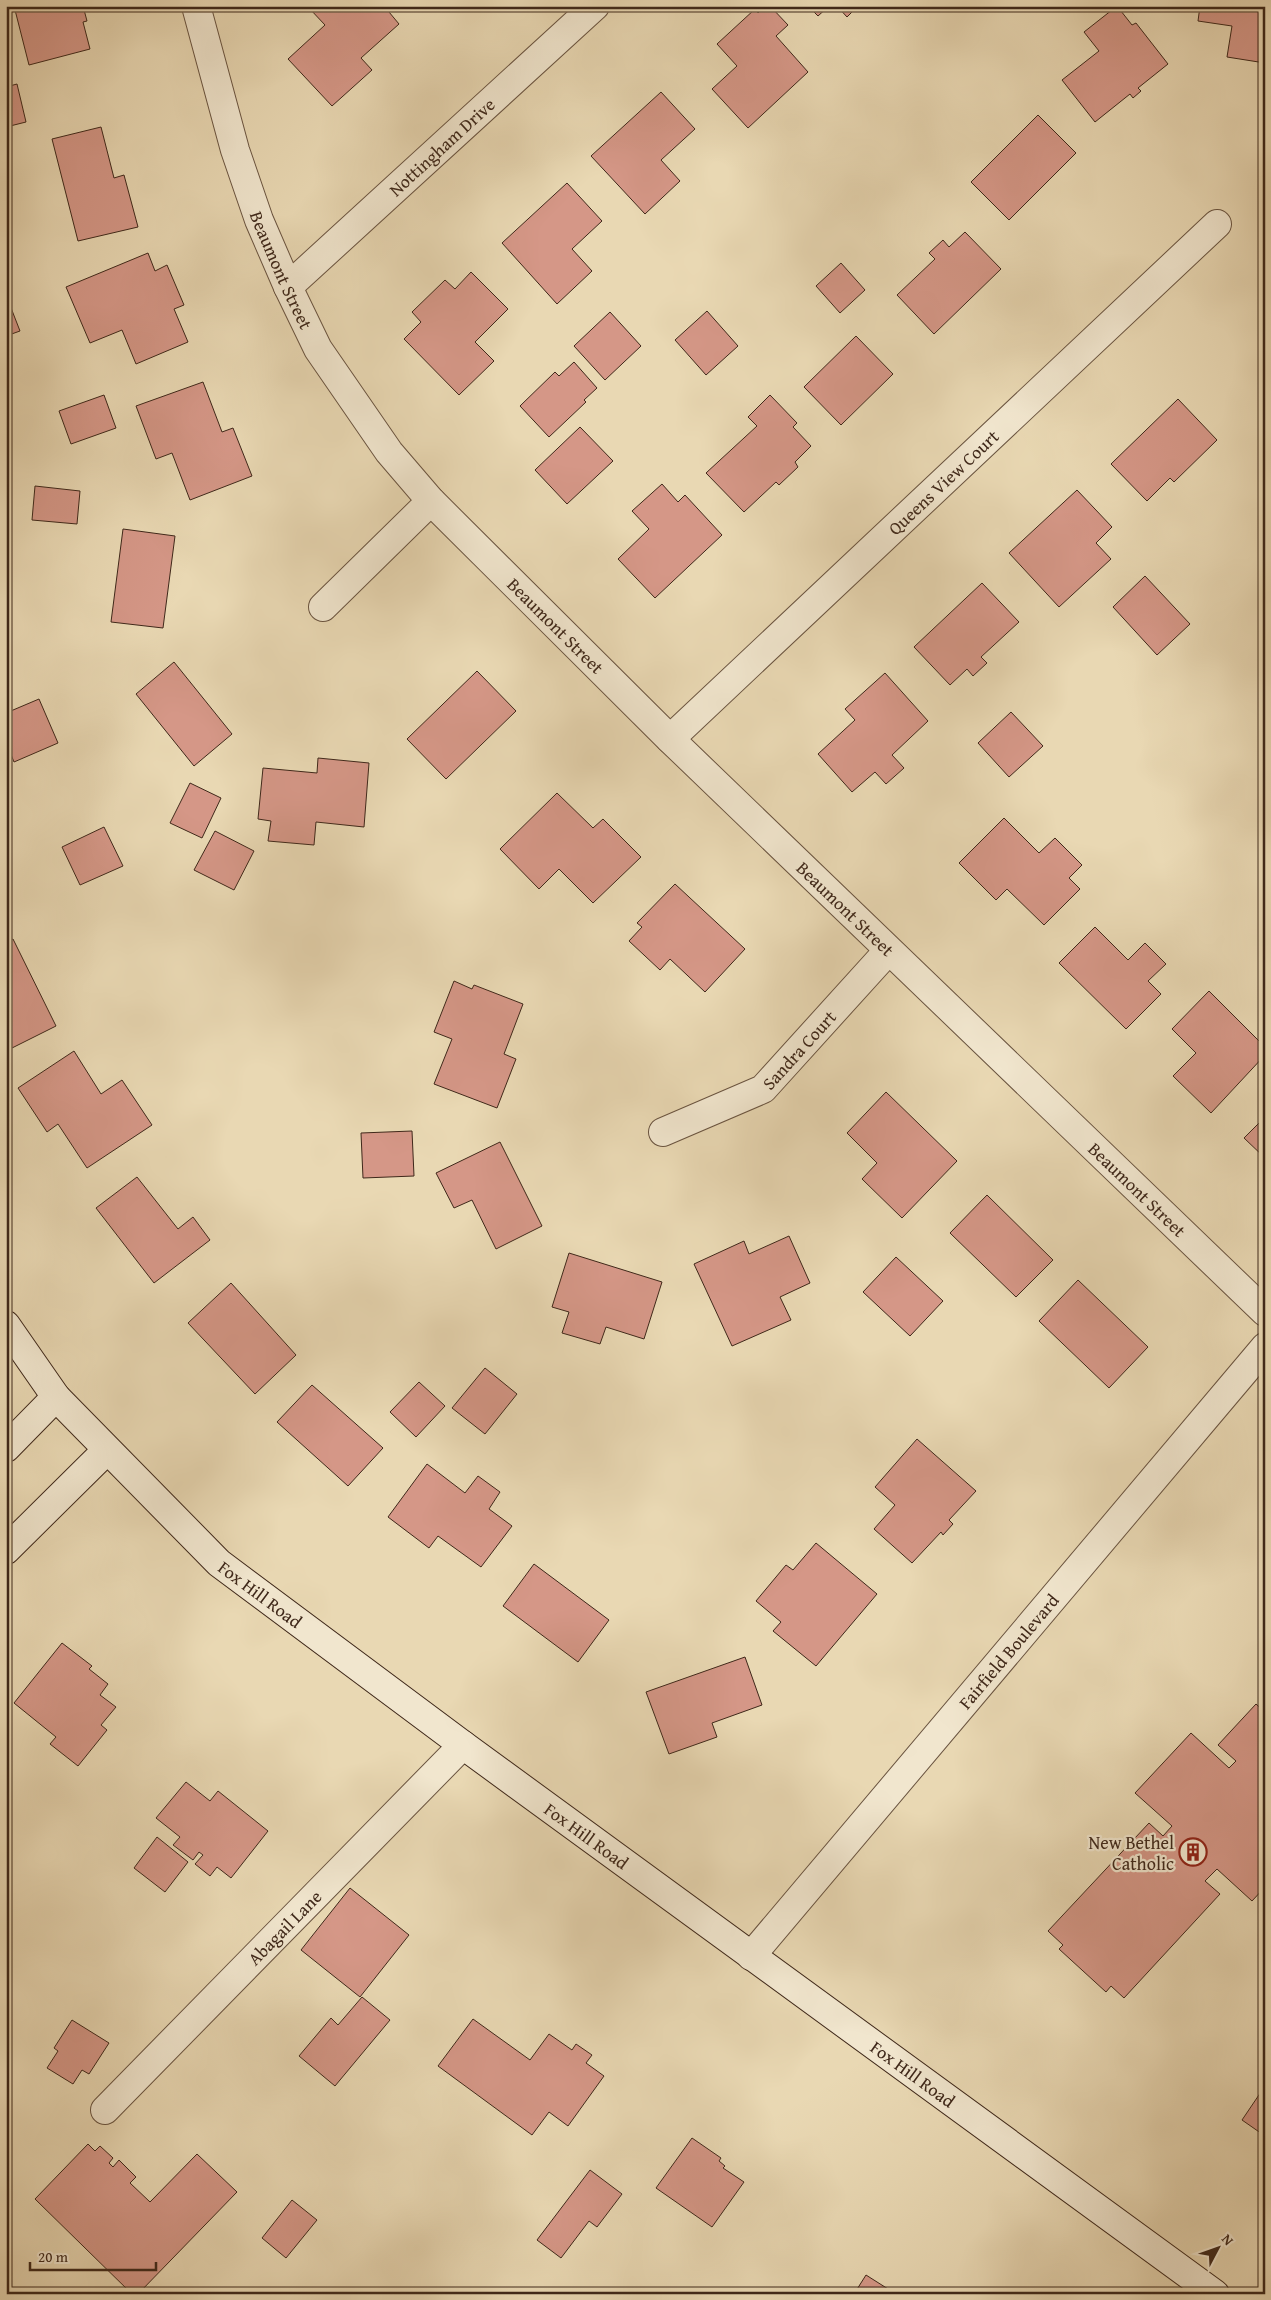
<svg xmlns="http://www.w3.org/2000/svg" width="1271" height="2300" font-family="'Gentium Book Plus',serif">
<style>
.building{fill:#d59787;stroke:#3f281a}
.lines{fill:none;stroke-linecap:round;stroke-linejoin:round}
.street-casing{stroke:#6a5440;stroke-width:30}
.secondary-casing{stroke:#3f281a;stroke-width:30}
.street{stroke:#f1e6ce;stroke-width:28}
.secondary{stroke:#f1e6ce;stroke-width:28}
.labels{text-anchor:middle;dominant-baseline:central;stroke-width:4.5;stroke-linejoin:round;paint-order:stroke}
.street-label{font-size:18px;fill:#3f281a;stroke:#f1e6ce}
.poi-label{font-size:18px;fill:#3f281a;stroke:#f1e6ce;text-anchor:end}
</style>
<rect width="100%" height="100%" fill="#e9d8b3"/>
<filter id="stains"><feTurbulence type="fractalNoise" baseFrequency=".004" numOctaves="4"/><feColorMatrix values="0 0 0 0 .2 0 0 0 0 .09 0 0 0 0 .02 0 0 0 .5 -.17"/></filter>
<radialGradient id="worn" r=".72"><stop offset=".6" stop-color="#630" stop-opacity="0"/><stop offset="1" stop-color="#630" stop-opacity=".3"/></radialGradient>
<path class="building" d="M14,6h69l4,15 -4,1 7,27 -61,16z
M312,6h72l15,18 -38,34 11,12 -40,36 -44,-47 37,-34 -16,-17z
M765,6h5l18,19 -12,11 32,36 -60,56 -36,-39 25,-23 -20,-22 38,-35 3,4z
M808,6h21l-11,10z
M837,6h21l-11,11z
M1117,6l15,19 4,-2 32,41 -30,24 3,3 -8,7 -3,-4 -35,28 -33,-42 37,-29 -15,-19z
M1200,6h65v57l-38,-6 5,-31 -34,-5z
M17,84l9,38 -20,5v-40z
M661,92l34,37 -34,31 19,21 -35,33 -54,-58z
M1038,115l38,38 -67,67 -38,-38z
M101,127l13,51 10,-3 14,52 -60,14 -26,-102z
M567,183l35,38 -30,28 20,22 -35,33 -55,-61z
M965,232l36,37 -67,65 -37,-39 38,-36 -6,-6 14,-13 6,7z
M148,253l7,18 12,-6 17,40 -10,4 14,33 -52,22 -14,-34 -32,13 -24,-56z
M841,263l24,27 -25,23 -24,-27z
M471,272l37,37 -33,33 19,19 -35,34 -55,-56 17,-17 -9,-10 33,-32 10,9z
M6,295l14,36 -14,5z
M707,311l31,35 -32,29 -31,-35z
M610,312l31,34 -36,34 -31,-34z
M856,336l37,38 -52,51 -37,-38z
M574,362l23,26 -13,12 2,2 -37,35 -29,-31 35,-34 4,4z
M203,382l19,50 11,-4 19,48 -62,24 -18,-47 -16,6 -20,-53z
M104,395l12,33 -45,16 -12,-33z
M770,395l27,28 -4,4 18,19 -16,16 3,5 -19,18 -3,-3 -32,30 -38,-39 51,-47 -9,-9z
M1178,399l39,41 -43,42 -4,-4 -23,23 -36,-37z
M580,427l33,34 -46,43 -32,-34z
M662,484l16,18 7,-7 37,40 -67,63 -37,-39 31,-30 -17,-18z
M35,486l45,5 -3,33 -45,-4z
M1077,490l35,37 -16,16 15,16 -52,48 -50,-54z
M123,529l52,7 -12,92 -52,-6z
M1145,576l45,48 -33,31 -44,-48z
M982,583l37,39 -38,35 6,6 -14,13 -6,-7 -17,16 -36,-38z
M174,662l58,72 -38,32 -58,-72z
M477,671l39,40 -70,68 -39,-40z
M885,673l43,48 -36,34 12,13 -18,16 -11,-12 -23,20 -34,-38 37,-34 -10,-11z
M39,699l19,44 -44,19 -8,-20v-29z
M1011,712l32,34 -34,31 -31,-34z
M318,758l51,5 -5,64 -48,-5 -2,23 -46,-4 3,-20 -13,-2 5,-51 54,5z
M190,783l31,15 -19,40 -32,-15z
M557,793l36,35 10,-9 38,38 -48,46 -34,-34 -20,20 -39,-40z
M1004,818l35,35 16,-15 27,27 -13,13 11,11 -36,36 -37,-36 -11,11 -37,-37z
M104,827l19,39 -43,19 -18,-38z
M215,831l39,20 -20,39 -40,-20z
M675,884l70,65 -40,43 -35,-33 -10,11 -31,-29 13,-14 -5,-4z
M1095,927l33,33 17,-17 21,21 -18,17 13,13 -35,35 -67,-66z
M13,939l43,87 -50,25v-109z
M454,981l18,8 2,-4 49,19 -19,50 12,5 -19,49 -63,-24 18,-45 -18,-7z
M1209,991l56,56v8l-54,58 -38,-37 23,-23 -24,-24z
M74,1051l27,43 21,-14 30,45 -65,43 -29,-44 -11,8 -29,-44z
M886,1092l71,69 -55,57 -40,-39 15,-16 -30,-30z
M1265,1117v41l-21,-20z
M412,1131l2,45 -51,2 -2,-45z
M500,1142l42,84 -46,23 -24,-49 -18,8 -18,-35z
M137,1177l41,52 15,-12 17,23 -56,43 -58,-75z
M987,1195l66,65 -37,37 -66,-64z
M789,1236l21,47 -30,14 11,23 -59,26 -38,-82 50,-23 5,13z
M569,1253l93,29 -18,57 -38,-12 -6,17 -38,-11 7,-21 -17,-5z
M896,1257l47,44 -33,35 -47,-44z
M1078,1280l70,67 -39,41 -70,-67z
M231,1283l65,72 -41,39 -67,-71z
M485,1368l32,26 -32,40 -33,-26z
M419,1382l26,24 -29,31 -26,-25z
M312,1385l71,63 -35,38 -71,-64z
M917,1439l59,52 -27,29 4,4 -10,11 -2,-3 -29,31 -38,-34 21,-24 -20,-18z
M427,1464l38,29 13,-17 22,16 -11,17 23,17 -31,41 -43,-31 -9,12 -41,-31z
M816,1543l61,51 -61,72 -43,-35 8,-9 -25,-21 30,-36 7,5z
M534,1564l75,56 -31,42 -75,-56z
M62,1643l30,23 -3,3 19,15 -8,11 16,12 -15,18 6,5 -29,36 -28,-22 6,-7 -42,-34z
M745,1657l17,48 -50,18 5,14 -48,17 -23,-62z
M1256,1704l9,8v175l-13,14 -35,-32 -12,12 15,13 -96,104 -13,-12 -5,6 -47,-43 4,-4 -15,-14 101,-108 14,13 9,-10 -37,-33 56,-60 38,35 7,-7 -18,-16z
M186,1782l24,19 8,-10 50,40 -37,47 -14,-11 -7,9 -15,-12 8,-9 -4,-3 -6,8 -20,-15 7,-8 -24,-19z
M157,1837l31,25 -23,30 -31,-24z
M350,1888l59,47 -49,62 -59,-47z
M362,1997l28,23 -55,66 -36,-30 32,-38 7,7z
M473,2019l57,41 19,-26 23,16 4,-6 16,11 -6,8 18,13 -36,50 -19,-14 -17,23 -94,-69z
M72,2020l37,23 -20,31 -7,-4 -9,14 -26,-16 11,-17 -4,-3z
M1265,2086v50l-23,-16z
M692,2138l29,20 -2,3 6,5 -2,2 21,14 -32,45 -56,-39z
M88,2144l7,7 5,-5 13,12 -4,5 4,4 6,-7 17,17 -6,6 20,19 47,-48 40,38 -99,102h-6l-97,-95z
M590,2170l32,24 -25,33 -8,-6 -28,37 -24,-18z
M292,2200l25,20 -31,38 -24,-20z
M866,2275l30,19h-42z"/>
<g class="lines">
<g class="street-casing">
<g id="street">
<path id="s1" d="M196,6l39,144 24,70 29,67 30,62 71,103 42,49 239,238 595,573"/>
<path id="s2" d="M288,287l307,-281"/>
<path d="M323,607l108,-106"/>
<path id="s3" d="M670,739l547,-515"/>
<path id="s4" d="M663,1132l100,-43 125,-138"/>
<path id="s5" d="M751,1956l514,-609"/>
<path id="s6" d="M105,2110l358,-365"/>
</g>
</g>
<g class="secondary-casing">
<g id="secondary">
<path id="s7" d="M6,1325l50,72 163,166 244,182 752,549"/>
<path d="M6,1448l50,-51"/>
<path d="M6,1550l101,-100"/>
</g>
</g>
<use href="#street" class="street"/>
<use href="#secondary" class="secondary"/>
</g>
<defs>
<g id="building-ring" transform="scale(1.4375)"><circle r="9.5" fill="#f1e6ce" stroke="#8f2418" stroke-width="1.5"/><path d="M-4-6H4V6H1V3H-1V6H-4ZM-2.5-4.3h1.7v1.8h-1.7ZM.8-4.3h1.7v1.8H.8ZM-2.5-1h1.7V.8h-1.7ZM.8-1h1.7V.8H.8Z" fill="#8f2418"/></g>
</defs>
<g fill-rule="evenodd">
<use href="#building-ring" x="1193" y="1852"/>
</g>
<g class="labels">
<g class="street-label">
<text stroke="none"><textPath href="#s2" startOffset="208">Nottingham Drive</textPath></text>
<text stroke="none"><textPath href="#s1" startOffset="278">Beaumont Street</textPath></text>
<text stroke="none"><textPath href="#s3" startOffset="375">Queens View Court</textPath></text>
<text stroke="none"><textPath href="#s1" startOffset="731">Beaumont Street</textPath></text>
<text stroke="none"><textPath href="#s1" startOffset="1136">Beaumont Street</textPath></text>
<text stroke="none"><textPath href="#s4" startOffset="162">Sandra Court</textPath></text>
<text stroke="none"><textPath href="#s1" startOffset="1541">Beaumont Street</textPath></text>
<text stroke="none"><textPath href="#s7" startOffset="372">Fox Hill Road</textPath></text>
<text stroke="none"><textPath href="#s5" startOffset="399">Fairfield Boulevard</textPath></text>
<text stroke="none"><textPath href="#s7" startOffset="778">Fox Hill Road</textPath></text>
<text stroke="none"><textPath href="#s6" startOffset="256">Abagail Lane</textPath></text>
<text stroke="none"><textPath href="#s7" startOffset="1182">Fox Hill Road</textPath></text>
</g>
<g class="poi-label">
<text x="1174" y="1842">New Bethel<tspan x="1174" dy="21">Catholic</tspan></text>
</g>
</g>
<rect width="1271" height="2300" fill="none" stroke="#e9d8b3" stroke-width="25"/>
<rect x="8" y="8" width="1256" height="2285" fill="none" stroke="#3f281a" stroke-width="2.5"/>
<rect x="12" y="12" width="1246" height="2275" fill="none" stroke="#3f281a"/>
<g transform="translate(1218 2248) rotate(49)" stroke="#f1e6ce" stroke-width="4" paint-order="stroke">
<path d="M0-4L9 19L0 12L-9 19Z" fill="#3f281a"/>
<text y="-8" font-size="14" font-weight="bold" text-anchor="middle" fill="#3f281a">N</text>
</g>
<path d="M30 2262v8h126v-8" fill="none" stroke="#3f281a" stroke-width="2.5"/>
<text x="38" y="2262" font-size="15" fill="#3f281a" stroke="#f1e6ce" stroke-width="4" paint-order="stroke">20 m</text>
<rect width="100%" height="100%" filter="url(#stains)"/>
<rect width="100%" height="100%" fill="url(#worn)"/>
</svg>
